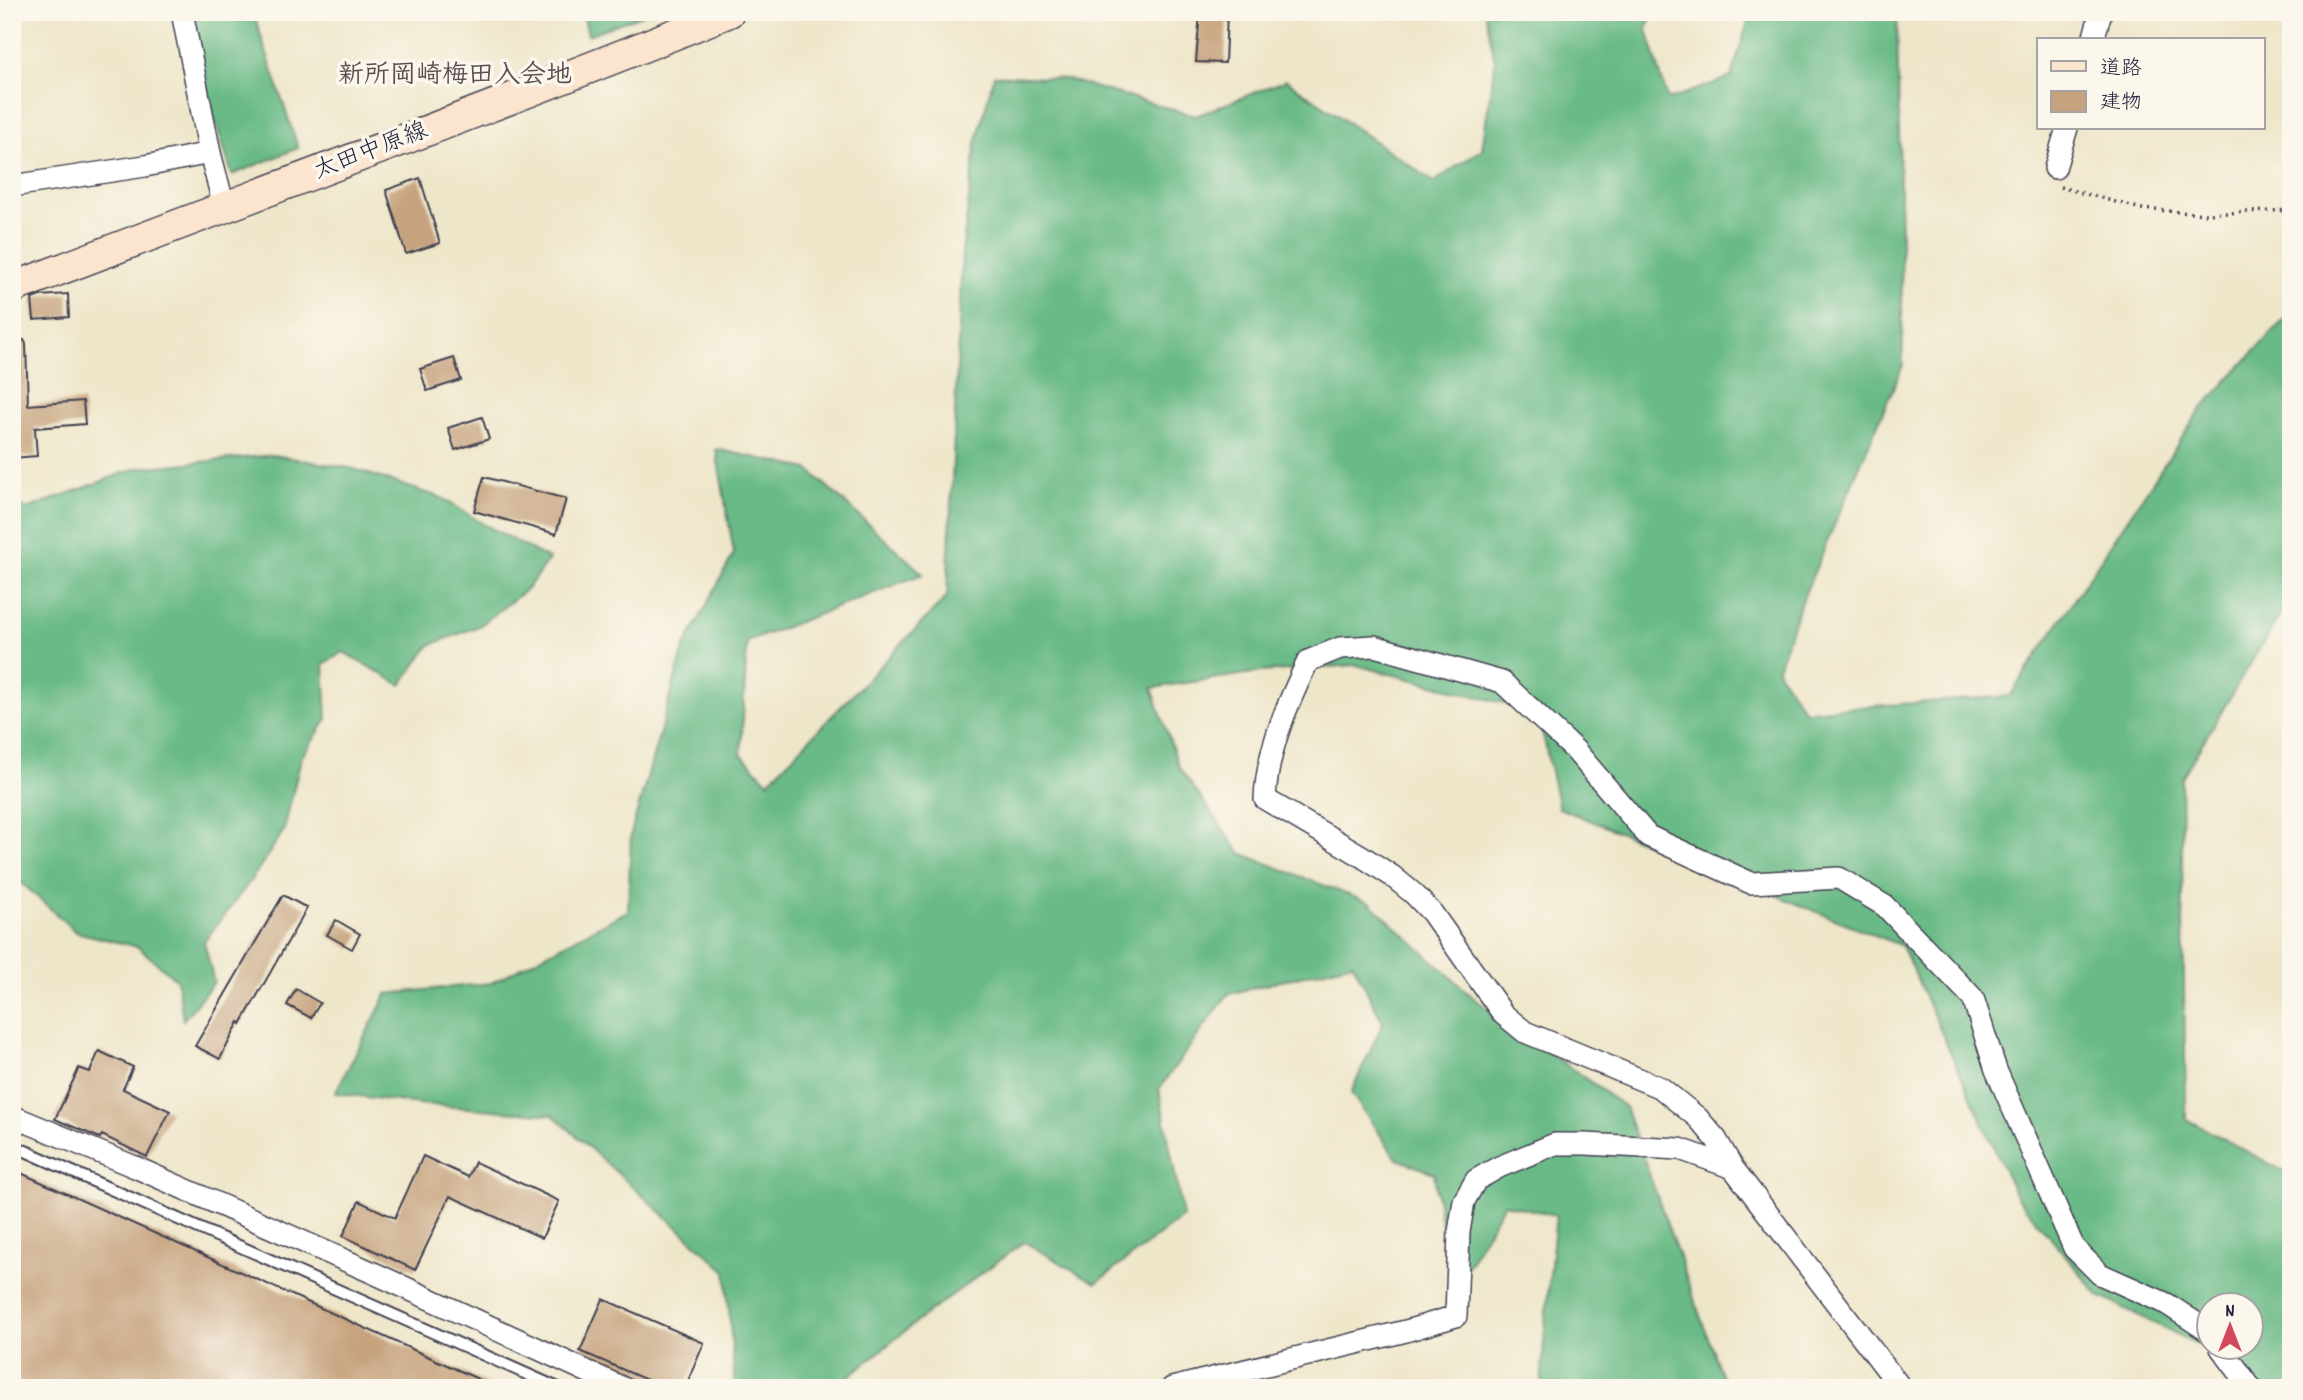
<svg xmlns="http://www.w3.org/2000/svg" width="2303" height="1400" font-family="Dekko,'Klee One',sans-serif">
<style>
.forest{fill:#69ba86;stroke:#466e60;stroke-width:2;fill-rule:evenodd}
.building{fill:#c6a37e}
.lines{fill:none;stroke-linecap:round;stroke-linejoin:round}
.service-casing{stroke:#413f50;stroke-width:14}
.minor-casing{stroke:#413f50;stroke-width:24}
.secondary-casing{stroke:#413f50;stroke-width:33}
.path{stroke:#413f50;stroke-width:3.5;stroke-dasharray:2 5;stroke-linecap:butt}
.service{stroke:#fff;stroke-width:10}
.minor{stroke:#fff;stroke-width:21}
.secondary{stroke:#fce5cf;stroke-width:30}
.labels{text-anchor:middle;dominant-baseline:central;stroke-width:7;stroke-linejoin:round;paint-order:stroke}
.street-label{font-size:24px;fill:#22223b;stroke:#fbf7ec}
.neighbourhood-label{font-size:26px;font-weight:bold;fill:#5b4f52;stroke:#fbf7ec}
</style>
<rect width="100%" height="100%" fill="#fbf7ec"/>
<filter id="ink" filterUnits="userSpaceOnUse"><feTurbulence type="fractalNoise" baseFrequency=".0143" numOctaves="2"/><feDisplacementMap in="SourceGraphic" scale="14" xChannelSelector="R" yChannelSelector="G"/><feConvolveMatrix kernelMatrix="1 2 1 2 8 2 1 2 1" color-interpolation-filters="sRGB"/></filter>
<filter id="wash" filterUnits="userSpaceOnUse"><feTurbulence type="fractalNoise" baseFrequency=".00686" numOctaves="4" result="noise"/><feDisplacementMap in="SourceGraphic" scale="28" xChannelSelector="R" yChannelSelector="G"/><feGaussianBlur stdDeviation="1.57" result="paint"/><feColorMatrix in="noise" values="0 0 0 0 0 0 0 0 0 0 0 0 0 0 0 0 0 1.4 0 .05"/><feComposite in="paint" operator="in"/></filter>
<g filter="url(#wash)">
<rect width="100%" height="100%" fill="#eee6c9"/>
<path class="forest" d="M182,12h81l-8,6 43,130 -66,27z
M583,12h66l-61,23z
M1485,12h167l-5,18 21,70 63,-23 20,-65h146l6,353 -103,240 -23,65 28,41 205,-15 191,-287 90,-97v284l-110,183 5,340 105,56v213h-42l-40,-38 -110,-54 -82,-98 -115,-252 -343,-138 -21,-96 -182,-47 -96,7 -108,16 27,79 61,86 130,50 106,97 149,107 101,281h-185l5,-75 10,-98 -52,-11 -47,80 -17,-67 -6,-44 -37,-14 -46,-66 32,-70 -30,-60 -125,31 -69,95 24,128 -87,66 -72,-41 -95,70 -91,73 -10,3h-93l-9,-117 -173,-156 -133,-11 -85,-11 52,-99 104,-11 137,-72 3,-77 53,-186 50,-95 -18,-104 92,20 115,105 -176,68 -6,112 27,28 179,-185 15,-344 14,-109 18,-69 72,4 130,37 90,-36 148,102 48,-33 13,-88zM2208,1306h42v42h-42z
M273,455l81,14 88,29 43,27 64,34 -22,30 -48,37 -49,19 -29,40 -58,-33 -19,12 3,55 -26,39 -17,72 -30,46 -50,66 10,40 -31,38 -6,-40 -39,-33 -62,-15 -64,-58v-370l15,5 110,-41z"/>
<g id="blocks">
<path class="building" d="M1200,12h27l-2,51 -29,-1z
M420,178l20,65 -34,11 -20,-64z
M68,294l1,23 -35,3 -2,-21 8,-3z
M12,340h12l2,4 2,61 55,-4 2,23 -50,4 2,28 -25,2z
M454,358l7,22 -34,11 -7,-22z
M482,417l7,22 -34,11 -7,-22z
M484,477l82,22 -10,35 -82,-23z
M283,895l24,13 -66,116 -2,-2 -19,37 -25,-13z
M336,920l24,14 -8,15 -25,-14z
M296,989l24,14 -9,15 -24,-13z
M99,1051l34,16 -10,22 47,22 -23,46 -45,-22 -2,3 -45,-19 24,-51 11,4z
M423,1156l45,21 7,-15 84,39 -17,37 -92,-42 -35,74 -72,-34 16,-35 36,17z
M12,1169l486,219h-486z
M603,1299l101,44 -19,45h-20l-85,-37z"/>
</g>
</g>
<g filter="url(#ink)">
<use href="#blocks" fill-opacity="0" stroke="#413f50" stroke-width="2"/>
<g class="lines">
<g class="service-casing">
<path id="service" d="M12,1145l546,243"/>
</g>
<g class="minor-casing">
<path id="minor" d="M182,12l28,141 14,53
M2093,40l8,-28
M2055,168l12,-40
M12,186l133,-20 65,-13
M12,1116l123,51 243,108 245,113
M2221,1348l30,40
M1172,1388l234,-57 50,-15 3,-84 5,-31 12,-21 23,-13 56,-23h30l95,5 53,19
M1901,1388l-168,-220 -17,-29 -18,-21 -37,-30 -136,-56 -22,-18 -71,-101 -18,-19 -22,-18 -32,-21 -95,-56c2,-49 22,-94 43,-138l32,-13 34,-2 128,36 73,68 73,86 103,47 88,-5 46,28 88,92 23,72 78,178 26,26 67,30 41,27"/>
</g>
<g class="secondary-casing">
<path id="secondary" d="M12,288c239,-92 480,-179 717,-276"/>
</g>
<path class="path" d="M2060,187l82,22 63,5 86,-4"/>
<use href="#service" class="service"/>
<use href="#minor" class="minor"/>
<use href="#secondary" class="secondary"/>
</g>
</g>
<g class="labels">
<g class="street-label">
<text transform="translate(371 152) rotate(-21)">太田中原線</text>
</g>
<g class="neighbourhood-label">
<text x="455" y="76">新所岡崎梅田入会地</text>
</g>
</g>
<rect width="2303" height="1400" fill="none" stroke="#fbf7ec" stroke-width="42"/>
<rect x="2037" y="38" width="228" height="91" fill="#fbf7ec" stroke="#a4a2a5" stroke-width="2"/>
<rect x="2051" y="61" width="35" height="10" fill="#fce5cf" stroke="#a4a2a5" stroke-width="2"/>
<text x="2100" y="74" font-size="21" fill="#22223b">道路</text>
<rect x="2051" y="91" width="35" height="21" fill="#c6a37e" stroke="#a4a2a5" stroke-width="2"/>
<text x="2100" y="108" font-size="21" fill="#22223b">建物</text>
<g transform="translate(2230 1326)"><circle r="33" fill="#fbf7ec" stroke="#a4a2a5" stroke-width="2"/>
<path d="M0-5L12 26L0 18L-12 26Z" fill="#d1495b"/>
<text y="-10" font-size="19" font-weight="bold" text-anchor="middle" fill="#22223b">N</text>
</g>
</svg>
